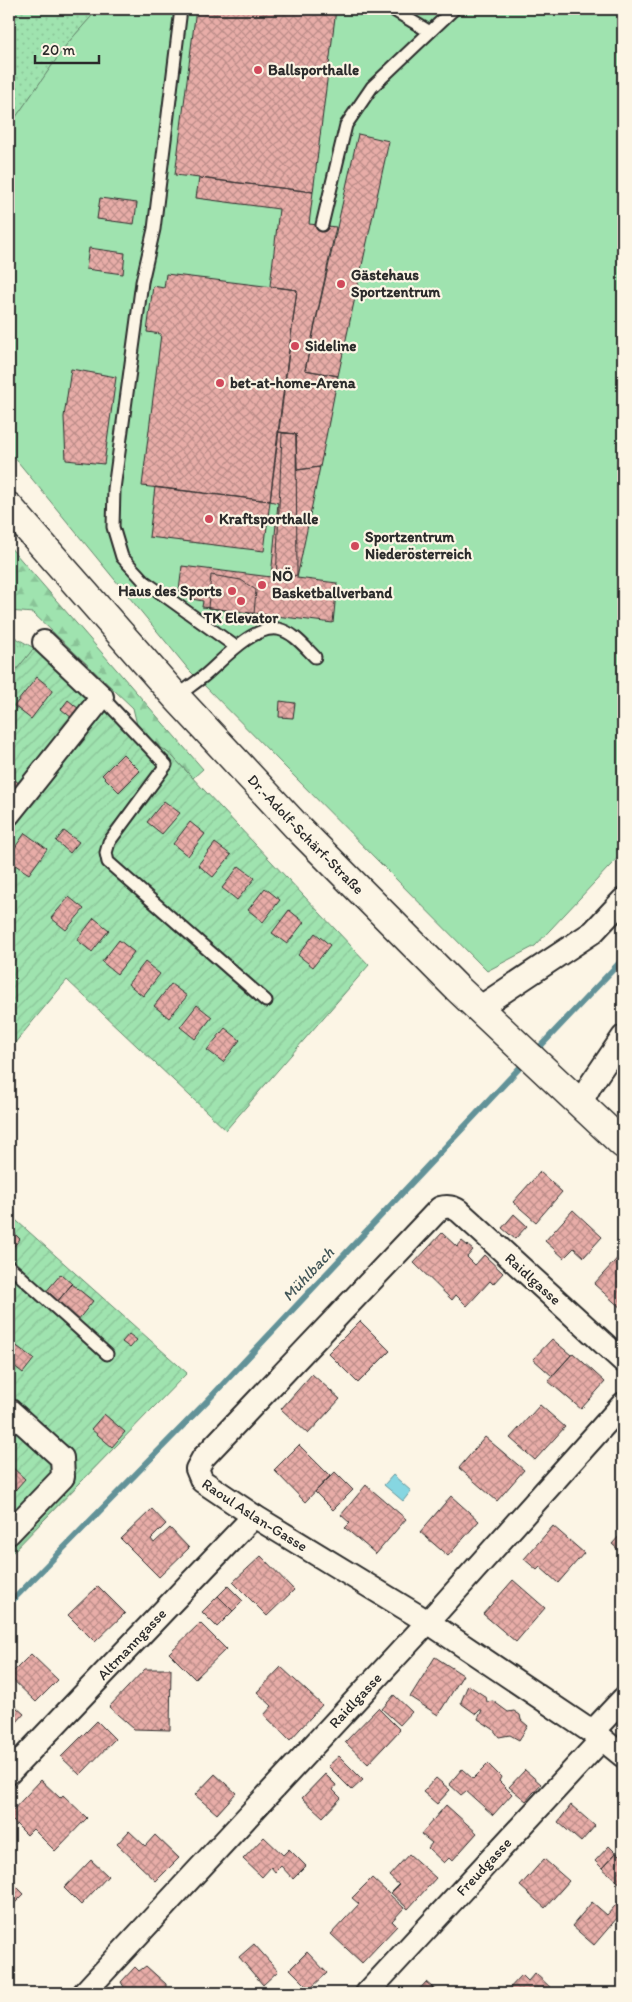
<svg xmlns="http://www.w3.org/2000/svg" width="632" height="2002" font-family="Itim,sans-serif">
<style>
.built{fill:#f6dfd3}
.grass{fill:url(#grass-tufts);stroke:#65876d}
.forest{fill:url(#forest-firs);stroke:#65876d}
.park{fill:url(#park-dots);stroke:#65876d}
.garden{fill:url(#garden-furrows);stroke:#65876d}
.pitch{fill:#9fe3af;stroke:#65876d}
.water{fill:#86d6e1;stroke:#629298}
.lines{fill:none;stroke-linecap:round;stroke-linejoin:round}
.stream{stroke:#629298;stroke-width:6}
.building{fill:url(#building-cross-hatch);stroke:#2b2b2b}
.lane-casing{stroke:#2b2b2b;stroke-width:15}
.street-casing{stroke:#2b2b2b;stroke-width:26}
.secondary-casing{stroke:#2b2b2b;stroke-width:31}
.lane{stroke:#fcf5e5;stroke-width:11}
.street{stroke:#fcf5e5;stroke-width:22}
.secondary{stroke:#fcf5e5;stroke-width:28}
.poi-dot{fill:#d1495b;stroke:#fcf5e5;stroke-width:2}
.labels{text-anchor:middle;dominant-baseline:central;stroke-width:4.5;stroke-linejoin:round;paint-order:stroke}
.poi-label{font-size:15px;font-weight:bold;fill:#2b2b2b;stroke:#fcf5e5;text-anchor:start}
.street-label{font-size:15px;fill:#2b2b2b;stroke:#fcf5e5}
.water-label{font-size:16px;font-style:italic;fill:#425658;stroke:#fcf5e5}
</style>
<defs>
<pattern id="grass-tufts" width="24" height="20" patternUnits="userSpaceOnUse" patternTransform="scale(1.25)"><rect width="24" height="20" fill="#9fe3af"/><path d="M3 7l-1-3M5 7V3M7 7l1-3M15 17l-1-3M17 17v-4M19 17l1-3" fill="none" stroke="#89c397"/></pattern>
<pattern id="forest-firs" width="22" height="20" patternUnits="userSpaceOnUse" patternTransform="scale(1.25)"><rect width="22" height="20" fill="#9fe3af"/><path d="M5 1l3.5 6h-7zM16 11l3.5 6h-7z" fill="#89c397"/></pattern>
<pattern id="park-dots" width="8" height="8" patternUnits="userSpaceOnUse" patternTransform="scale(1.25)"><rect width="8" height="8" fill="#9fe3af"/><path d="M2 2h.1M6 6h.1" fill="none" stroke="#89c397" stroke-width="1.8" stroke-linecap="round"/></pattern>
<pattern id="garden-furrows" width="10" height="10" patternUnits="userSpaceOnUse" patternTransform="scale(1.25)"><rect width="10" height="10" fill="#9fe3af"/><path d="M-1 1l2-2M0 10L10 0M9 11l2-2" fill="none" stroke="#89c397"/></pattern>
<pattern id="building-cross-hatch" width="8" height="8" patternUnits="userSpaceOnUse" patternTransform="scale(1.25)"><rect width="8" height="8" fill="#e8ada8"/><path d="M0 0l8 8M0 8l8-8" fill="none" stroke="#bc8d89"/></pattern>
</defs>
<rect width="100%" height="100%" fill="#fcf5e5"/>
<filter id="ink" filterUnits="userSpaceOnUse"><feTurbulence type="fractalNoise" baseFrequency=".02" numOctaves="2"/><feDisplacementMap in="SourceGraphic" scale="10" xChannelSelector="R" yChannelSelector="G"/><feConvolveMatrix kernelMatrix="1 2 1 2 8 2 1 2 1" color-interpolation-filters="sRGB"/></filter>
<g filter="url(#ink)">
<path class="built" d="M623,1068v35l-6,-6 -1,-15z"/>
<path class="grass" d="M9,634l25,14 -25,31z"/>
<path class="forest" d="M9,546l194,223 -10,9 -21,-22 -34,-27 -5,-21 -100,-95 -24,-2z"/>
<path class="park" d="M9,9h89l-31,35 -58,83z"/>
<path class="garden" d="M34,648l138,108 197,209 -143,165 -159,-150 -58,70v-371z
M9,1214l178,159 -178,183z"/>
<path class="pitch" d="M98,9h525v843l-88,94 -48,25 -298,-301 -180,-219v-324l58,-83z"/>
<path class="water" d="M393,1475l18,16 -8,10 -19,-16z"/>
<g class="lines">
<path class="stream" d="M534,1053l89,-94
M9,1604l200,-205 316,-337"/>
</g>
<path class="building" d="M196,9h140l-23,183 -138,-17z
M358,134l31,7 -51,235 -33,-6z
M199,178l114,14 -4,32 27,3 -31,143 33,6 -18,91 -23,3 -1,-36 -18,-2 19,-142 -27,-4 9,-77 -83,-11z
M100,198l37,5 -3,21 -37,-5z
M89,248l36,5 -2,21 -37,-5z
M166,274l131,16 -27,211 -128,-15 19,-152 -14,-2 6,-46 11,2z
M71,369l45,8 -12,87 -38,-4 -2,-43z
M278,432l18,2 1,36 23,-3 -23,111 40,5 -4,40 -131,-16 1,-6 -11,-2v-6l-13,-2 3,-25 89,11 7,-74 -8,-2z
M282,433l14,1 1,141 -21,7z
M155,487l115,14 -6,50 -115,-14z
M211,575l30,5 15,10 -2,24 -46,-6z
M37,677l16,13 -22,29 -17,-13z
M68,700l11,9 -7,9 -11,-9z
M280,701l15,2 -2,15 -14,-1z
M123,754l17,17 -21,21 -17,-17z
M9,775l12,10 -10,12 -2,-1z
M164,801l16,12 -18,21 -15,-12z
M190,822l15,12 -17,22 -15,-12z
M64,831l15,11 -9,11 -14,-12z
M25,833l22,16 -18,25 -20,-13v-5z
M215,843l16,12 -18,22 -15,-12z
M239,866l16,12 -18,22 -15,-12z
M265,888l15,12 -17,22 -15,-12z
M69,897l15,12 -18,21 -15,-12z
M289,910l15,12 -17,22 -15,-11z
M94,918l15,12 -17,22 -15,-12z
M315,933l15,12 -17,22 -15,-12z
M119,940l15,12 -17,22 -15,-12z
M145,962l15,12 -17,22 -15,-12z
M171,984l16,12 -18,22 -15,-12z
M197,1005l15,12 -17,22 -15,-12z
M225,1028l15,12 -17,22 -16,-12z
M540,1172l22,20 -26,30 -23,-20z
M573,1210l29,27 -18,20 -10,-9 -10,10 -19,-17z
M514,1214l13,12 -12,13 -13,-11z
M9,1228l11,11 -11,13z
M442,1233l15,14 5,-6 11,9 -6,7 8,8 9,-10 19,18 -10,11 -3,-3 -23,25 -11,-11 -4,5 -38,-37z
M623,1252v58l-29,-26z
M61,1274l11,10 -15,18 -12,-9z
M72,1284l21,17 -15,19 -21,-18z
M360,1321l30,30 -32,32 -30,-30z
M129,1334l8,6 -7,8 -8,-6z
M552,1339l19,16 -19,21 -19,-17z
M14,1344l20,15 -11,14 -14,-11v-12z
M573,1353l32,29 -24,27 -33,-28z
M312,1374l28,25 -32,35 -27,-25z
M540,1405l25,22 -30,33 -25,-22z
M104,1414l21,18 -13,15 -21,-18z
M485,1437l39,33 -27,31 -38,-33z
M299,1445l31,31 -25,26 -31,-32z
M12,1467l13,12 -16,18v-27z
M335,1472l18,18 -20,20 -18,-18z
M366,1485l40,34 -30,35 -31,-26 5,-5 -9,-8z
M451,1496l28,25 -31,35 -28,-24z
M152,1509l14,15 -15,15 3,4 16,-15 19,20 -30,29 -38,-38z
M553,1526l31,27 -26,30 -18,-16 -3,3 -13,-11z
M622,1533h1v32l-6,-6 5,-6 -10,-9z
M261,1556l33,34 -27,26 -34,-34z
M513,1580l32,28 -29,34 -33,-28z
M98,1586l27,27 -30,29 -27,-27z
M228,1586l15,15 -10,10 -15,-15z
M218,1596l15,15 -16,16 -15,-15z
M200,1623l26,26 -31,30 -26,-26z
M31,1654l27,26 -22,22 -27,-26z
M435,1657l28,18 -25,40 -28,-18z
M281,1667l41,38 -32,35 -26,-25 8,-9 -15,-14z
M145,1669h26l-1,61 -36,-1 -25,-22z
M468,1685l18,12 1,5 6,-1 15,11 6,-1 6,4 1,5 7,6 -9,14 -9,-5 -11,2 -6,-8 -15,-10 4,-9h-2l-4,4 -14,-10 -1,-2z
M394,1695l18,17 -12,13 -18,-16z
M9,1701l15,13 -15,17z
M378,1708l22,22 -32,34 -23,-22z
M97,1721l18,18 -35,36 -19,-18z
M339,1756l24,24 -11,10 -24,-24z
M488,1764l13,13 -2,4 13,13 -19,21 -27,-24 -5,4 -12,-11 13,-15 11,10z
M525,1770l16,14 -15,17 -17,-14z
M215,1774l21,19 -19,21 -22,-19z
M325,1774l11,11 -3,5 8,8 -18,19 -21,-19z
M436,1778l14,12 -13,14 -14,-12z
M41,1780l19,18 3,-3 24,23 -32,33 -22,-22 -6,6 -18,-18v-3z
M446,1805l31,28 -25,28 -3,-3 -5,5 -16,-15 4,-5 -11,-9z
M571,1805l24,21 -14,16 -23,-20z
M129,1831l16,15 10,-11 24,23 -23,23 -39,-37z
M264,1837l19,18 6,-6 17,17 -13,13 -12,-13 -6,6 -4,-5 -9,10 -19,-18z
M609,1846l7,7 -14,15 -7,-7z
M616,1853l5,3 2,-2v32l-21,-18z
M409,1854l27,24 -28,31 -17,-16 8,-8 -10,-9z
M544,1859l25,22 -24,27 -25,-22z
M91,1860l17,16 -27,29 -17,-17z
M372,1878l32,30 -12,13 5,5 -35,37 -31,-29 28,-30 -7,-6z
M9,1879l15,15 -15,15z
M622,1898l1,2v21l-5,-4 -24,28 -22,-19 20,-24 15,13z
M254,1944l24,27 -15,14 -24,-28z
M307,1952l20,21 -17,16 -20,-20z
M146,1966l20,18v9h-47l5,-6 -3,-5 14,-15 4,4z
M535,1973l17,16 -4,4h-43l17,-18 6,6z
M426,1982l13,11h-23z"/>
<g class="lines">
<g class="lane-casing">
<path id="lane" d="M181,9l-27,220 -12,53 -28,207 -1,38 9,30 22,24 92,66
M392,9l38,23
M322,225l24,-100 26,-38 82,-78
M102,697l64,68 -57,77 -3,11 2,9 158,139
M176,697c9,-7 19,-14 28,-21 18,-15 49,-51 74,-47 15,3 26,17 37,28
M9,1266l98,88"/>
</g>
<g class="street-casing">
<g id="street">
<path d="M9,814l93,-117 -58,-55"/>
<path d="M479,1008l114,-76 30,-32"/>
<path d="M581,1103l10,-19 32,-47"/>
<path id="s1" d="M623,1361l-164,-150c-7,-5 -12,-5 -19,-3l-237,250 -6,11 5,12 52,35 174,106 174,117 21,17"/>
<path d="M9,1410l53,48 1,19 -54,56"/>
<path d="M592,1732l31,-33"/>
<path id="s2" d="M9,1773l245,-257"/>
<path id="s3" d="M84,1993l344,-371 195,-218"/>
<path id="s4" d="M367,1993l235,-254"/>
</g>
</g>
<g class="secondary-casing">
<g id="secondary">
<path id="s5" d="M9,507l167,190 122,131 159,160 166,156"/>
</g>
</g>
<use href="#lane" class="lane"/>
<use href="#street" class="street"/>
<use href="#secondary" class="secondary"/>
</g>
</g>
<g class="poi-dot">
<circle cx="258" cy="70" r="5"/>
<circle cx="341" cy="284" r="5"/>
<circle cx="295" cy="346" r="5"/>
<circle cx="220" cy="383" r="5"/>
<circle cx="209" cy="519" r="5"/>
<circle cx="355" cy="546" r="5"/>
<circle cx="262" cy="585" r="5"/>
<circle cx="232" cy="591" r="5"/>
<circle cx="241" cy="601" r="5"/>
</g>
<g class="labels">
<g class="poi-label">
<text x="268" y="70">Ballsporthalle</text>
<text x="351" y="275">Gästehaus<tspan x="351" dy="17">Sportzentrum</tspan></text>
<text x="305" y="346">Sideline</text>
<text x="230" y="383">bet-at-home-Arena</text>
<text x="219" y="519">Kraftsporthalle</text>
<text x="365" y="537">Sportzentrum<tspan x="365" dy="17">Niederösterreich</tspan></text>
<text x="272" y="576">NÖ<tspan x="272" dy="17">Basketballverband</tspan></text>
<text x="222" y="591" text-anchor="end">Haus des Sports</text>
<text x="241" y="618" text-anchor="middle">TK Elevator</text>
</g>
<g class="street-label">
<text stroke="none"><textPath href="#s5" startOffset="442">Dr.-Adolf-Schärf-Straße</textPath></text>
<text transform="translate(533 1279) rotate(42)">Raidlgasse</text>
<text stroke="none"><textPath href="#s1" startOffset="675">Raoul Aslan-Gasse</textPath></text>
<text stroke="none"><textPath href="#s2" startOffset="178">Altmanngasse</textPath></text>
<text stroke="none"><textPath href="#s3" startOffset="399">Raidlgasse</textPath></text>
<text stroke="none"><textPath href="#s4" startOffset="172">Freudgasse</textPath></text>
</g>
<g class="water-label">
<text transform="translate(308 1274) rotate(-47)">Mühlbach</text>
</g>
</g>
<rect width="632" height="2002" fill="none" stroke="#fcf5e5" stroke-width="30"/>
<rect x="15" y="15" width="602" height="1972" fill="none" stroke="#2b2b2b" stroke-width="2" filter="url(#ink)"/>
<path d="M35 55v8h64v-8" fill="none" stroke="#2b2b2b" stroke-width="2.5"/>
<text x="42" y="55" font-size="15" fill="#2b2b2b" stroke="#fcf5e5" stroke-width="4" paint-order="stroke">20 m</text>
</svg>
